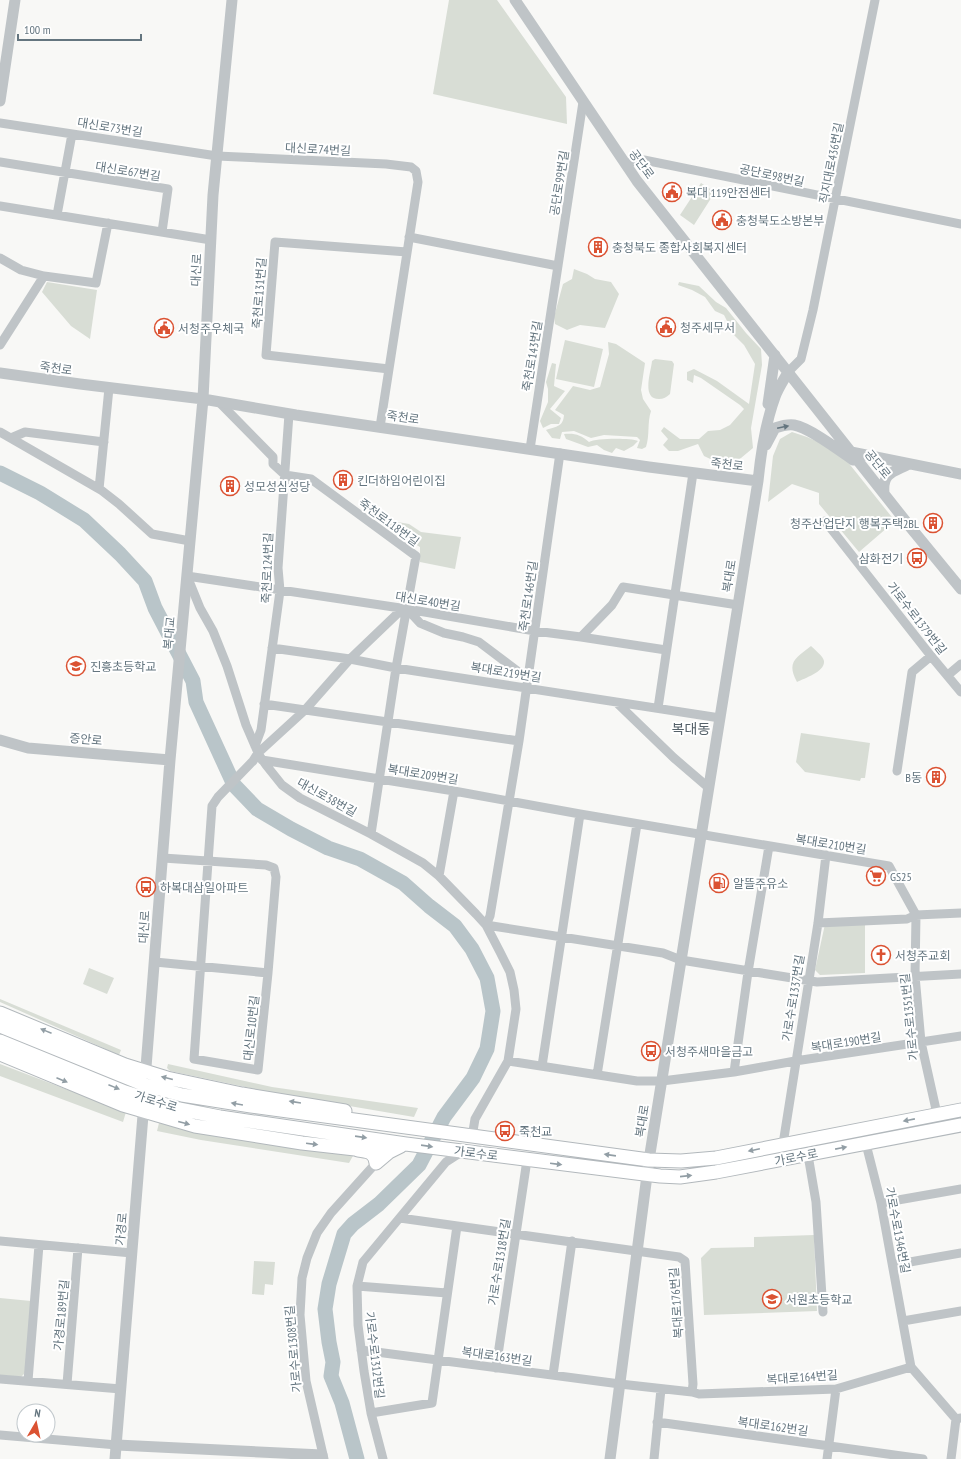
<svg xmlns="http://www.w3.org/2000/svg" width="961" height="1459" font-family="'PT Sans Narrow','Noto Sans KR',sans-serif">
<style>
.green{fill:#d8ddd5}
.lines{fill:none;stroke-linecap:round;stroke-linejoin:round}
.river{stroke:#b9c5c9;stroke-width:15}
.secondary-casing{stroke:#b2b8bc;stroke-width:15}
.minor{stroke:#bfc4c7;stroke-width:9}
.tertiary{stroke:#bfc4c7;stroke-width:11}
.secondary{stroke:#fff;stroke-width:13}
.oneway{fill:#64757f}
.oneway2{fill:#929ea5}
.labels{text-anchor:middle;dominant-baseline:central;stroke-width:4;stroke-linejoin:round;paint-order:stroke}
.street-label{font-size:12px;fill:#64757f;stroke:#fff}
.poi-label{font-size:12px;fill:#64757f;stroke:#fff;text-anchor:start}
.quarter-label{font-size:14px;fill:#56626a;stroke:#fff}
</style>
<rect width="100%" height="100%" fill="#f8f8f6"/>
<path class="green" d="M449,0h48l69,97 1,27 -134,-30z
M701,183l14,9 -21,33 -14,-10z
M574,269l13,5 8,5 16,3 8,12 -14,34 -25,-3 -13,5 -12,-6 -1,-7 9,-33 9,-5z
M47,282l50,8 -7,49 -19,-13 -29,-34z
M679,282l20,4 17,16 10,6 20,25 15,16 1,16 -11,63 2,20 -12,10 -16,8 -21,-10 -6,-12 -20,7h-9l-6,-6 5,-6 -7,-8 3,-4 16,12h19l9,-8 12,-1 10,-5 14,-16 -4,-4 -39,-27 -7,-3 -1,8 -6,-3v-8l7,-3 23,12 32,23 6,-40 -11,-19 -10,-10 -10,-20 -9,-4 -10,-14 -13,-7 -14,-5z
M565,340l38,9 -9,38 -38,-8z
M608,342l8,2 29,19 -4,27 2,9 8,12c-4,12 -1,24 -5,36l-4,2 -5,-1 3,-8 -3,-3 -33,-2 -13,3 -17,-7 -12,1 -2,7 -8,-1 -6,-8c11,-4 17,-3 18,-15l-9,-5 18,-24 17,4 10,-3 9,-33z
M655,359l17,2 2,3 -4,30c-3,3 -7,5 -11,5 -18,0 -8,-27 -7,-38z
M552,363l4,1 -2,22 11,5 -15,18 11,9 -2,6h-8l-8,4 -3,-7 8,-19v-13l-2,-7z
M792,432l15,5 18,8 22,16 48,60 -36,31 -40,-48v-11l-27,-9 -24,18 5,-46 7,-17z
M564,434c11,-1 17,1 25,8 7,-4 42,-4 49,-1l-5,5 -9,5 -8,-3 -4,5 -8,-3 -7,-5 -9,2 -22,-8z
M380,519l29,5 12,8 40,5 -6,32 -35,-7v-15l-29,-17z
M811,646c4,4 12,10 13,15 1,11 -19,17 -27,21 -11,-20 -1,-24 14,-36z
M801,733l69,10 -5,35h-4l-1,3 -55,-9 -9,-10z
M865,923v50l-45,2 -5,-5 10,-46z
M89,968l25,10 -7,16 -24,-10z
M0,999l121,51 -2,5 -119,-53z
M0,1064l126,48 -3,10 -123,-46z
M168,1064l104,23 146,21 -4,9 -135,-23 -109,-23 -3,-3z
M159,1123l42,10 153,21 -5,9 -148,-23 -44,-9z
M814,1235l3,76 -113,4 -3,-57 10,-10 43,-1v-10z
M254,1261l21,1 -2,23 -8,-1 -1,11 -12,-1z
M0,1298l31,3 -6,72 -4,4 -21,-2z"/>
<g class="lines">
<path class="river" d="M0,473l40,20 44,27 36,34 25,27 10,27 38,73 3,21 38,83 23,24 34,20 37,19 32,11 43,24 26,23 26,20 17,23 15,29 6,33 -6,38 -14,29 -29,39 -25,48 -40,39 -26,20 -9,10 -15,50 -4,25 4,33 4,20 -2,14 11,27 15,56"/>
<g class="secondary-casing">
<path id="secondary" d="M0,1013l125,52 42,13 75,16 103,17
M0,1026l145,59 37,10 69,11 398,54 32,1 35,-3 245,-48
M0,1041l125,51 54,17 41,8 186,27 254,32 20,1 36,-5 245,-47
M0,1054l123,51 72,21 107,17 53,6 33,-3
M358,1150c9,1 17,2 18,13l13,-11 12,-6"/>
</g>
<path class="minor" d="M0,123l217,33 169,8 25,3 5,4 2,11 -38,245
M0,162l168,27 -6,43
M625,163l19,-3 317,64
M0,206l211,34
M57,215l15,-81
M409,237l149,29
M0,258l21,12 23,6 52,7 12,-60
M0,345l44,-69
M389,369l-123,-14 9,-113 132,10
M788,372l13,-13 12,-49 62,-310
M219,402l54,55v7l12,11 26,4 105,77 -20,112 -25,166
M0,432l101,58 18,14 33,30 38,7
M11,438l14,-6 79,10
M530,449l53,-347
M99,489l10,-101
M825,521l106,135 30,36
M187,576l13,32 13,23 14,35 19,59 13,30 7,10 16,20 18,13 71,36 52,29 16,13 37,38 10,11 14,27 10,20 4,18 2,19 -8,52 -33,58 -3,18
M187,576l220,33 128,22 46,6 85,13
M581,637l31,-32 11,-18 115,18
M350,659l46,9 324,50
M350,659l47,-45 10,-5 13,14 24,10 19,4 16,5 49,37
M948,675l13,-11
M616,702l58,56 35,30
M264,704l255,37
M658,708l35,-235
M255,746l6,-16 19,-139 -2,-23 11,-154
M262,760l192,31 126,23 309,52 27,49 -1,61 6,66 16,72
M897,771l15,-99 19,-16
M163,858l103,7 8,3 2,9 -8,96 -10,97 -64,-11 18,-253 6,-9 35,-36 5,-8 47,-43 45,-51 -78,-11
M439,876l15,-85
M818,923l89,-4 9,-4 45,-2
M486,925l177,28 18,7 136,22 144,-8
M486,925l4,-9 29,-175 41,-288
M155,962l113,11
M508,1061l129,20h25l72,-9 61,-11 166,-25
M542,1066l38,-252
M734,1072l14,-100 21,-126
M597,1075l40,-251
M783,1144l35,-221 8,-68
M866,1144l15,59 30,164
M808,1155l8,47 7,110
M881,1203l80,-14
M400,1218l279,39 6,4 8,123 -1,8
M0,1241l132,12
M893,1265l68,-12
M357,1286l90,7
M903,1321l58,-10
M361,1350l259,34 72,8 7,2 137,-5 75,-22
M911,1367l45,52 5,-1
M496,1368l31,-208
M553,1375l19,-134
M0,1379l121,10
M28,1381l11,-136
M67,1384l11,-136
M371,1413l61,-10 25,-177
M657,1422l266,37
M0,1435l117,10
M324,1459l-18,-78 -6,-66 2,-37 5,-20 10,-25 14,-20 45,-50
M383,1459l-12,-46 -7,-42 -6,-46 -1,-39 6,-24 83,-100 17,-11
M654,1459l7,-70
M827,1459l9,-70
M951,1459l5,-40"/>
<path class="tertiary" d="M515,0l122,181 274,347 50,61
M0,101l15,-101
M0,373l80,11 123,15 93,16 353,52 109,14
M768,404l7,-49
M766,445l9,-17c6,-2 12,-4 19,-3 16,3 45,25 59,35
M851,452l110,22
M884,493c-2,-21 10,-21 25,-29
M0,740l28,8 142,12
M145,1080l25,-320 33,-361 10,-204 19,-195
M117,1445l205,10
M115,1459l29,-356
M610,1459l39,-299 109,-679c3,-29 7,-57 17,-84 3,-9 9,-17 13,-25"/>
<use href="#secondary" class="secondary"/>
</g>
<defs><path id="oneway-solid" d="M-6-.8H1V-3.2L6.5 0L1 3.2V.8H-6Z"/></defs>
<use class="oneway" href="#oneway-solid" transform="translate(783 427) rotate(-12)"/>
<g class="oneway2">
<use href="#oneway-solid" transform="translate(46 1031) rotate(-158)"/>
<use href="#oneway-solid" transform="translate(167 1078) rotate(-166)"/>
<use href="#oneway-solid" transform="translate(62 1080) rotate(23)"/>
<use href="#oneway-solid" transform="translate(114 1087) rotate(22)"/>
<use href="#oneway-solid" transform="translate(295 1102) rotate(-171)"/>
<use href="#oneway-solid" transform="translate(237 1104) rotate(-170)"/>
<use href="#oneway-solid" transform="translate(909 1120) rotate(169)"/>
<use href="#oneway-solid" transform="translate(184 1123) rotate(15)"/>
<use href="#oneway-solid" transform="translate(361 1137) rotate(8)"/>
<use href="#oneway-solid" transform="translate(312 1144) rotate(7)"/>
<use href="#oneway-solid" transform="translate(427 1146) rotate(8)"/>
<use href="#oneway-solid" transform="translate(841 1148) rotate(-11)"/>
<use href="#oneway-solid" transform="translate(754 1150) rotate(168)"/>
<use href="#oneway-solid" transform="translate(610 1155) rotate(-172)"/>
<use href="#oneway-solid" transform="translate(556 1164) rotate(7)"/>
<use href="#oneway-solid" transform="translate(686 1176) rotate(-6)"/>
</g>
<defs>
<g id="civic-ring" transform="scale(1)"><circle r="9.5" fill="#fff" stroke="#db5232" stroke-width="1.5"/><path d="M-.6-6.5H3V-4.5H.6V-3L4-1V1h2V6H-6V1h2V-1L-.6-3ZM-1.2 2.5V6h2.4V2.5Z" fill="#db5232"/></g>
<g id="building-ring" transform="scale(1)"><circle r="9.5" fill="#fff" stroke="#db5232" stroke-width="1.5"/><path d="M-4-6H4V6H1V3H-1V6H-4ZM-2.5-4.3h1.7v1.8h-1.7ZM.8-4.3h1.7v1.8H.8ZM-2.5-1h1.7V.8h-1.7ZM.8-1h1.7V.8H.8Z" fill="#db5232"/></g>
<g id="bus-ring" transform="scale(1)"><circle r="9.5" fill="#fff" stroke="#db5232" stroke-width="1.5"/><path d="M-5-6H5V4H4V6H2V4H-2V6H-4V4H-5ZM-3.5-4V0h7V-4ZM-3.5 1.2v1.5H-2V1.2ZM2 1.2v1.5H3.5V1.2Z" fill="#db5232"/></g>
<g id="school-ring" transform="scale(1)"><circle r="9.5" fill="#fff" stroke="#db5232" stroke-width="1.5"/><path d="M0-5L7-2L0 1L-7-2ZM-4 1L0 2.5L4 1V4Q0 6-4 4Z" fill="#db5232"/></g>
<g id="supermarket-ring" transform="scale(1)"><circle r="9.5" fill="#fff" stroke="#db5232" stroke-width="1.5"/><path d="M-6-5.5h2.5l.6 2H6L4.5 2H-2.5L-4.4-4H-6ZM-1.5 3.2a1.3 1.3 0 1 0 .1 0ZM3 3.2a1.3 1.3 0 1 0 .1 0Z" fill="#db5232"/></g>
<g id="fuel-ring" transform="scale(1)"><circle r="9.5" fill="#fff" stroke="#db5232" stroke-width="1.5"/><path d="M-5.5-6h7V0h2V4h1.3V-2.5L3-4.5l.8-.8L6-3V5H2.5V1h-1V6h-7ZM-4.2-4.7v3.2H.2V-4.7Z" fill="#db5232"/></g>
<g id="church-ring" transform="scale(1)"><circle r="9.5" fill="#fff" stroke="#db5232" stroke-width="1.5"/><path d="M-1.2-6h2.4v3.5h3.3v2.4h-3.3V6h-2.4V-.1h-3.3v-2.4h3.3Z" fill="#db5232"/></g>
</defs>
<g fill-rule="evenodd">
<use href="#civic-ring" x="672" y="192"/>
<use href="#civic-ring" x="722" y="220"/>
<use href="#building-ring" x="598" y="247"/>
<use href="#civic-ring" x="666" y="327"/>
<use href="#civic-ring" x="164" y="328"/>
<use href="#building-ring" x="343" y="480"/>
<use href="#building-ring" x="230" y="486"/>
<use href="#building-ring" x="933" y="523"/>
<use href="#bus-ring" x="917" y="558"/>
<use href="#school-ring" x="76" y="666"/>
<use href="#building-ring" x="936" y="777"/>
<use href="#supermarket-ring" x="876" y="876"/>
<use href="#fuel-ring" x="719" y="883"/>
<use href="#bus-ring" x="146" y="887"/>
<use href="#church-ring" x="881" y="955"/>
<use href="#bus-ring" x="651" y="1051"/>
<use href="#bus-ring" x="505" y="1131"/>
<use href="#school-ring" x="772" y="1299"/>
</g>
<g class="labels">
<g class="street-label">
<text transform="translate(110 127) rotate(9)">대신로73번길</text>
<text transform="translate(318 149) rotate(3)">대신로74번길</text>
<text transform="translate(831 163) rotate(-79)">직지대로436번길</text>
<text transform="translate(642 164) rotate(54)">공단로</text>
<text transform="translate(128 171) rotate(9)">대신로67번길</text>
<text transform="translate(772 175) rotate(12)">공단로98번길</text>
<text transform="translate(559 183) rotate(-81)">공단로99번길</text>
<text transform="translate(196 270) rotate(-87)">대신로</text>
<text transform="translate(259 293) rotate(-86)">죽천로131번길</text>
<text transform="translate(532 356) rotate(-81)">죽천로143번길</text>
<text transform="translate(56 368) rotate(8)">죽천로</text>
<text transform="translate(403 417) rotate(8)">죽천로</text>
<text transform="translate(727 464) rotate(7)">죽천로</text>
<text transform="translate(878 464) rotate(51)">공단로</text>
<text transform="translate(389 522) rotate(36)">죽천로118번길</text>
<text transform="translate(267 568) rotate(-88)">죽천로124번길</text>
<text transform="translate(729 576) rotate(-81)">복대로</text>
<text transform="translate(528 596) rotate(-82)">죽천로146번길</text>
<text transform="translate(428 601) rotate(9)">대신로40번길</text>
<text transform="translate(917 618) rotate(52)">가로수로1379번길</text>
<text transform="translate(169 633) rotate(-85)">복대교</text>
<text transform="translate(506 672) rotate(9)">복대로219번길</text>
<text transform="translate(86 739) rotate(5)">증안로</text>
<text transform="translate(423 774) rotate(9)">복대로209번길</text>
<text transform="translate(327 797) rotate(29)">대신로38번길</text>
<text transform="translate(831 844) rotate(9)">복대로210번길</text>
<text transform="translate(144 927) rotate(-86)">대신로</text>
<text transform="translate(793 998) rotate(-81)">가로수로1337번길</text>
<text transform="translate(909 1017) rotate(-96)">가로수로1351번길</text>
<text transform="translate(251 1028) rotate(-84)">대신로10번길</text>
<text transform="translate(846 1042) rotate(-9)">복대로190번길</text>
<text transform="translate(156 1101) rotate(17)">가로수로</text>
<text transform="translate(642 1121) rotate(-81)">복대로</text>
<text transform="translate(476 1153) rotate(7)">가로수로</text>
<text transform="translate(796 1157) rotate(-11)">가로수로</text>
<text transform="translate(121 1229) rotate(-85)">가경로</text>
<text transform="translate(898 1230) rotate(79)">가로수로1346번길</text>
<text transform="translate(499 1262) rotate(-81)">가로수로1318번길</text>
<text transform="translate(676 1303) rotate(-94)">복대로176번길</text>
<text transform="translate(61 1315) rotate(-85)">가경로189번길</text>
<text transform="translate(293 1349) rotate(-95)">가로수로1308번길</text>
<text transform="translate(375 1355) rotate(83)">가로수로1312번길</text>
<text transform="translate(497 1356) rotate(8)">복대로163번길</text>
<text transform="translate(802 1377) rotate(-4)">복대로164번길</text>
<text transform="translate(773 1426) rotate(8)">복대로162번길</text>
</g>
<g class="poi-label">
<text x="686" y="192">복대 119안전센터</text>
<text x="736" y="220">충청북도소방본부</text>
<text x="612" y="247">충청북도 종합사회복지센터</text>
<text x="680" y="327">청주세무서</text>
<text x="178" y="328">서청주우체국</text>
<text x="357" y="480">킨더하임어린이집</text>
<text x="244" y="486">성모성심성당</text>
<text x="919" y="523" text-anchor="end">청주산업단지 행복주택2BL</text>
<text x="903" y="558" text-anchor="end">삼화전기</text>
<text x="90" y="666">진흥초등학교</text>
<text x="922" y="777" text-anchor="end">B동</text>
<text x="890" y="876">GS25</text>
<text x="733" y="883">알뜰주유소</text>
<text x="160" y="887">하복대삼일아파트</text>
<text x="895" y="955">서청주교회</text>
<text x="665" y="1051">서청주새마을금고</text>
<text x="519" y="1131">죽천교</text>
<text x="786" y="1299">서원초등학교</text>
</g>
<g class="quarter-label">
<text x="691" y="729">복대동</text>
</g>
</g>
<g transform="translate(36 1423) rotate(9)"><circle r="19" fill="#ffffff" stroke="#c1c8cc"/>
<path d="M0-3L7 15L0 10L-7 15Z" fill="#db5232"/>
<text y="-6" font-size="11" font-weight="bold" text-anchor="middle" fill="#64757f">N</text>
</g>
<path d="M18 34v6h123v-6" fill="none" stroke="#64757f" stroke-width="2"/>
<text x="24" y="34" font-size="12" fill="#64757f" stroke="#ffffff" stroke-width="3" paint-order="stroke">100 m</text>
</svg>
